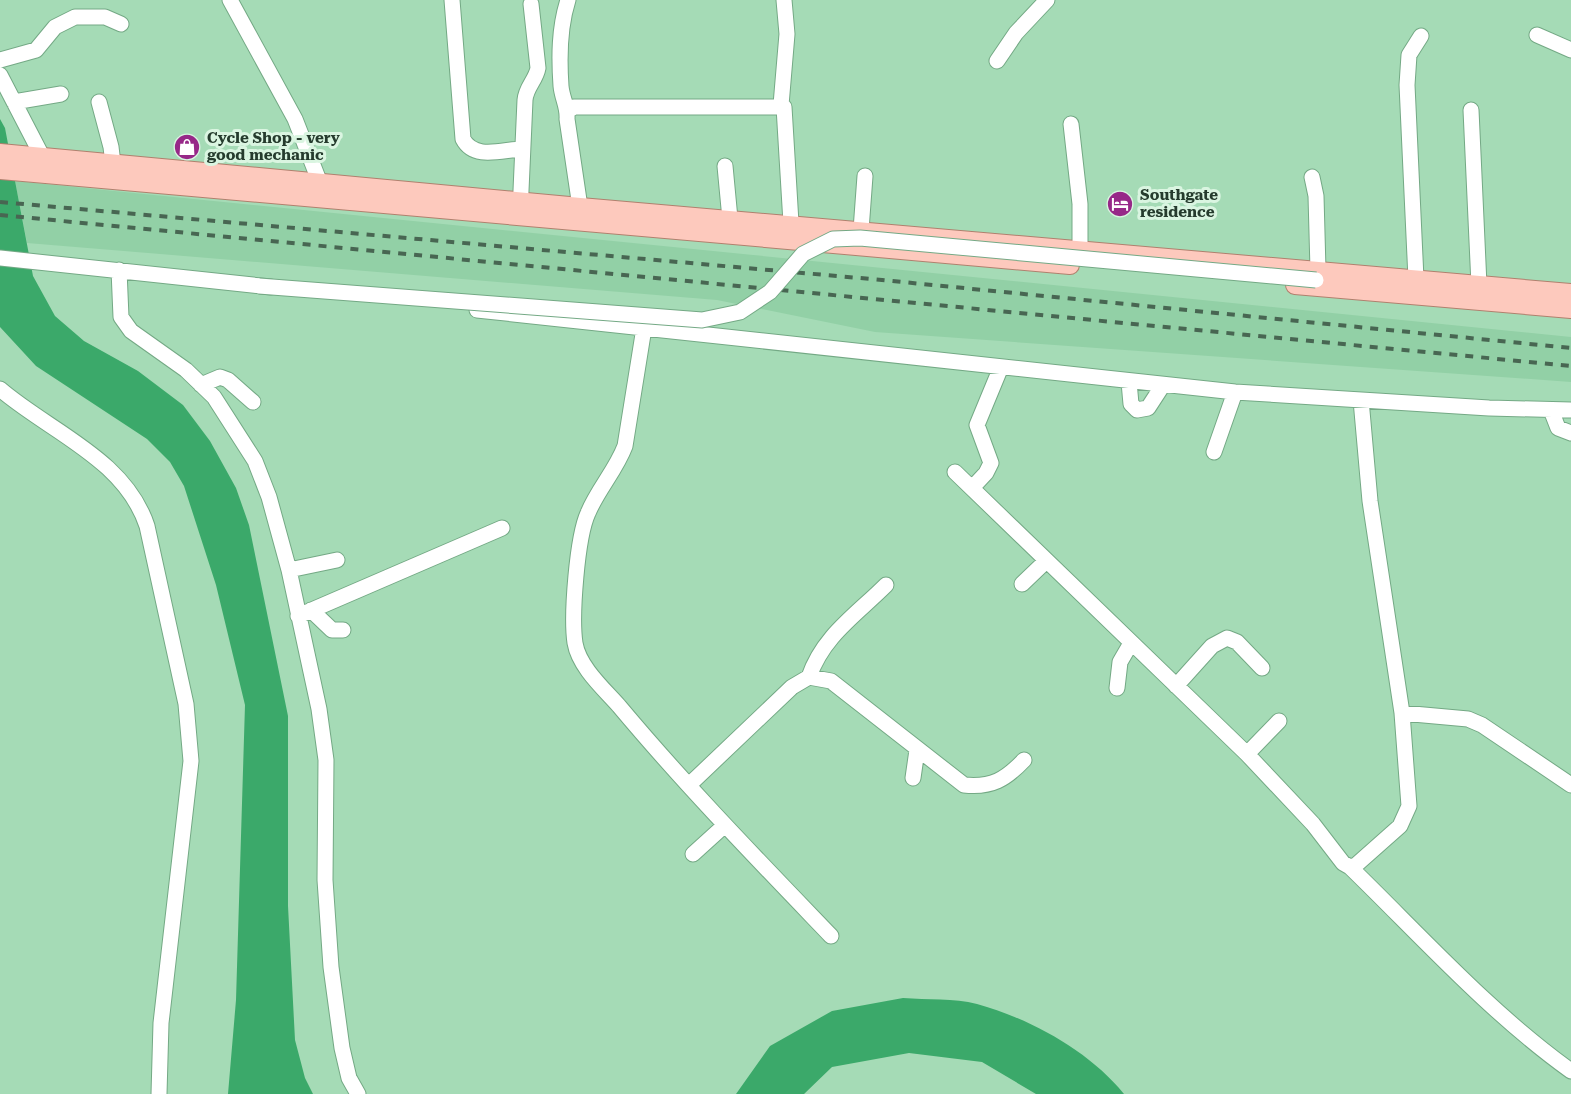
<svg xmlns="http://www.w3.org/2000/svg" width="1571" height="1094" font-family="'Roboto Serif',serif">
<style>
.built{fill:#92d0a6}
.water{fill:#3ba96a}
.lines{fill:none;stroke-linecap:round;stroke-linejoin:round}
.minor-casing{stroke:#74a985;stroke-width:17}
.major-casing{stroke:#b0806e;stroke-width:20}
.minor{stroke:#fff;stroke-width:15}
.major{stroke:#fdc9bd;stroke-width:18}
.rail{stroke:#486652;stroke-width:4;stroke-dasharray:8 8;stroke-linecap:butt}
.minor-bridge-casing{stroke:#74a985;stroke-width:17;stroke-linecap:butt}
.minor-bridge{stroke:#fff;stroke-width:15}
.labels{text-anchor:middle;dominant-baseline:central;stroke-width:6;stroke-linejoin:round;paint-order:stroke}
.poi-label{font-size:15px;font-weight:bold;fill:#253b2d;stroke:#daf5e1;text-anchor:start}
</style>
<rect width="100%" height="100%" fill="#a5dbb6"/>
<path class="built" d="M15,181l1556,156v45l-696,-50 -158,-32 -690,-57z"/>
<path class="water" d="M0,119l5,9 28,148 22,40 29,25 54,30 45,34 27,36 26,47 13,37 39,191v190l7,134 10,38 8,16h-85l8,-94 9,-295 -29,-120 -32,-99 -14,-24 -23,-23 -111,-73 -36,-39z
M903,998c24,2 51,0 74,6 54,15 112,47 147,90h-88l-54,-32 -73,-9 -77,14 -28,27h-68l34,-48 62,-35z"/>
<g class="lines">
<g class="minor-casing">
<path id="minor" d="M230,0l65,119 25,64
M452,0l11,139c11,21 38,11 58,10
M568,0c-9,28 -9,57 -7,86 1,12 7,21 6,33l13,88
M1537,35l34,15
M0,60l36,-10 19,-23 20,-10h30l16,7
M997,61l19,-28 31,-33
M0,75l42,81
M14,102l47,-8
M99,102l12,45 2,17
M781,105l6,-71 -3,-34
M1471,110l8,175
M568,111l6,-4h210l7,116
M1071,124l9,80v45
M725,166l5,53
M1312,177l4,19 2,74
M520,213l5,-113c1,-13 11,-20 13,-32l-7,-64
M861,230l4,-54
M0,258l271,29
M119,270l2,47 10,14 55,39 28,27 41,64 14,36 20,73 30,139 7,51 -1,120 6,87 11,81 7,30 9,16
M1416,279l-9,-194 2,-30 12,-19
M477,310l758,82 254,16 82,2
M644,328l-19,118c-9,24 -27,43 -37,67 -11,24 -17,103 -13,130 4,24 29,46 44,63 67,80 140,155 212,230
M1129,382l2,22 6,6 11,-2 15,-23
M201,385l19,-8 8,3 25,22
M0,389c50,43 125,70 147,137l39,178 5,57 -30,262 -2,71
M1551,410l7,18 13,5
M1214,452l21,-60
M955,472l292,282 66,70 30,39 7,4c71,69 140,146 221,204
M972,488l14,-15 5,-10 -14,-38 24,-58
M289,570l48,-10
M1022,584l24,-23
M311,610l21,20h11
M298,616l204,-88
M809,677c14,-41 47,-62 77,-92
M1176,686l36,-40 15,-8 10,4 25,26
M1117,688l3,-26 11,-19
M1402,713l66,6 14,6 89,60
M1247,754l32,-33
M913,778l4,-28
M689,785l103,-98 17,-10 22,4 133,104c28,3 42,-6 60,-25
M693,854l32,-29
M1350,867l6,-2 44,-39 9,-20 -7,-93 -32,-212 -9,-101"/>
</g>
<g class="major-casing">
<path id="major" d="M0,153l580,54 991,86
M0,170l1070,95
M1295,285l276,24"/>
</g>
<use href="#minor" class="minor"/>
<use href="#major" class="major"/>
<path class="rail" d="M0,202l882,78 689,68
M0,215l1571,151"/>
<g class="minor-bridge-casing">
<path id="minor-bridge" d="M259,286l443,34 38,-8 30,-20 33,-38 30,-15 27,-1 456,42"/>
</g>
<use href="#minor-bridge" class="minor-bridge"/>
</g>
<defs>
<g id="shop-disc" transform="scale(1.35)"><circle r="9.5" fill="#972888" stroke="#daf5e1"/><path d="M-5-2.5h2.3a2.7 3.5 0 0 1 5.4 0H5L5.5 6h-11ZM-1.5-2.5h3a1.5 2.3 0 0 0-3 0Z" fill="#fff"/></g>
<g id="hotel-disc" transform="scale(1.35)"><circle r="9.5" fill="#972888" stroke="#daf5e1"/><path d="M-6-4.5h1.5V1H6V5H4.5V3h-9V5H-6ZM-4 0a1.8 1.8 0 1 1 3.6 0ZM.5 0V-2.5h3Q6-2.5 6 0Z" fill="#fff"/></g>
</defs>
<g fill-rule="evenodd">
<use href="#shop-disc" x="187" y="147"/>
<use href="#hotel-disc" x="1120" y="204"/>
</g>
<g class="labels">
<g class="poi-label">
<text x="207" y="138">Cycle Shop - very<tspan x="207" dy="17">good mechanic</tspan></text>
<text x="1140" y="195">Southgate<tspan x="1140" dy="17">residence</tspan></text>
</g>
</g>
</svg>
